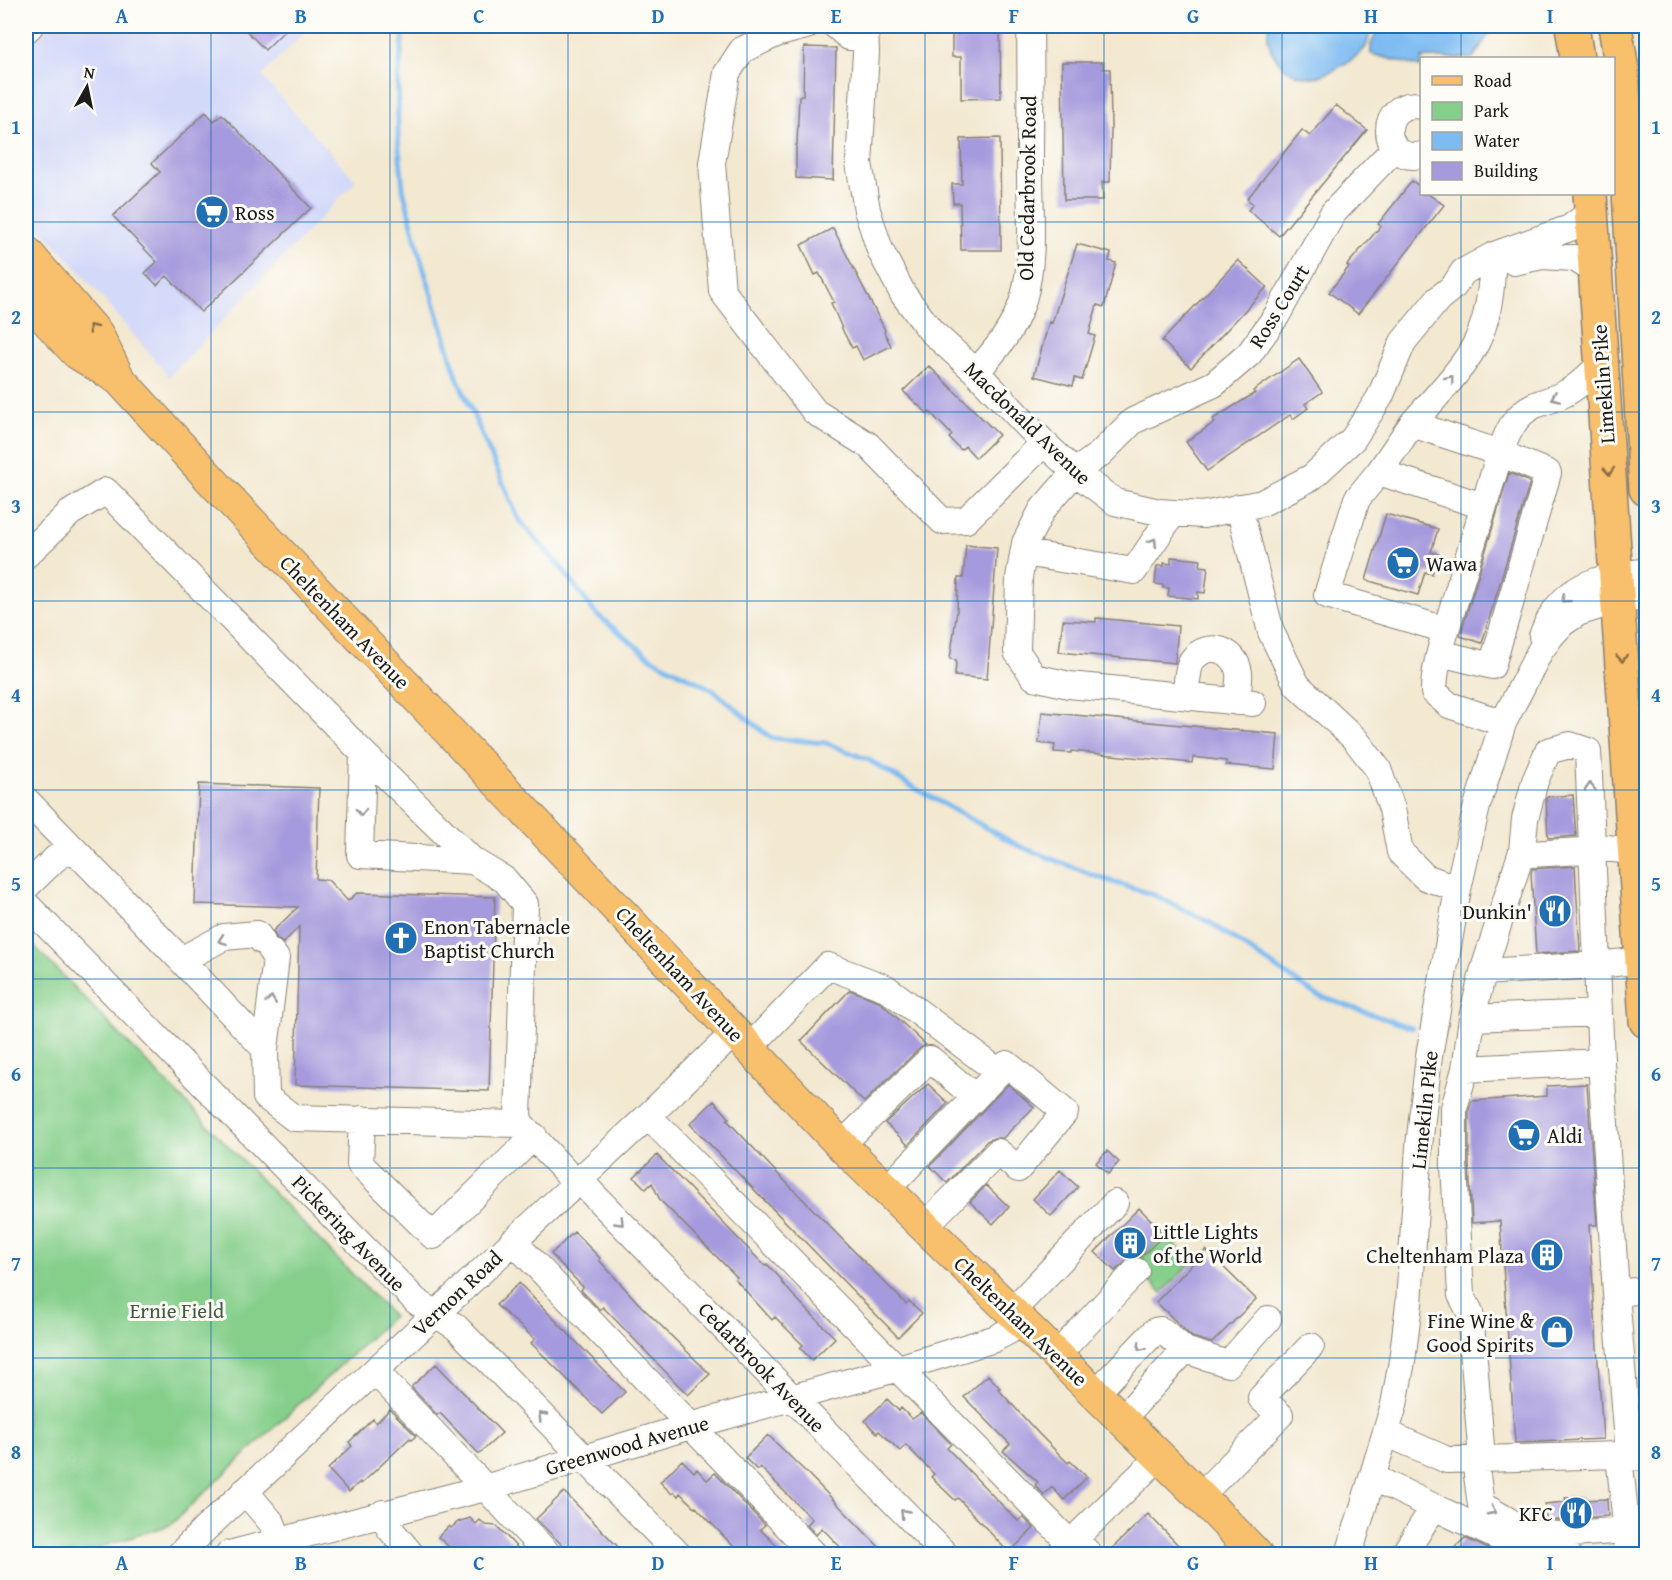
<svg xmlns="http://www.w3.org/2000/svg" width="1672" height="1580" font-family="'Gentium Book Plus',serif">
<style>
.built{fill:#d3d9f9}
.green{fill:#85cf8b;stroke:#507654;stroke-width:1.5}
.water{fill:#7dbbf1;stroke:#4c6c86;stroke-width:1.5}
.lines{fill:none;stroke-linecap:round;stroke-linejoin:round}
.stream{stroke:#7dbbf1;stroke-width:5}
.building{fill:#a59add}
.minor-casing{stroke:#888276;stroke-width:28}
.major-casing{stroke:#888276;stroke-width:34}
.highway-casing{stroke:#888276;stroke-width:36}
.minor{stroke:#fff;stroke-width:26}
.major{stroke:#f8bf6c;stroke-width:32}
.highway{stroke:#f8bf6c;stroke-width:33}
.oneway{stroke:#8a6e44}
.oneway2{stroke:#999}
.grid{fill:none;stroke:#1f6fb2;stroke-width:1.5;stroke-opacity:0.55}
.labels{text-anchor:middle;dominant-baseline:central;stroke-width:6;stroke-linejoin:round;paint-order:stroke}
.street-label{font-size:21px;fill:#1c1c1c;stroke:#fdfcf7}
.poi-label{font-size:21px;fill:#1c1c1c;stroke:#fdfcf7;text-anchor:start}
.park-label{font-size:21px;fill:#415b43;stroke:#fdfcf7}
.neatline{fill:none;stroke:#1f6fb2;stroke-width:2}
.grid-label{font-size:20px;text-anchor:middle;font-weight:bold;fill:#1f6fb2}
</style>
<rect width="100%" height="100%" fill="#fdfcf7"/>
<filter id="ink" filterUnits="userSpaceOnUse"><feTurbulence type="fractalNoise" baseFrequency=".0167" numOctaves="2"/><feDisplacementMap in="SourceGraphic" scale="12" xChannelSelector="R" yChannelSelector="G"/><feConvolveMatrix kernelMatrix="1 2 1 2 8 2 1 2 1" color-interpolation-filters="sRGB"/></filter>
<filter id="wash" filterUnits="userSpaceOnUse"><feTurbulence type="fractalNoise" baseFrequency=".008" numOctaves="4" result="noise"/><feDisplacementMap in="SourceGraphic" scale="24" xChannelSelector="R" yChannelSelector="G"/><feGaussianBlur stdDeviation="1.35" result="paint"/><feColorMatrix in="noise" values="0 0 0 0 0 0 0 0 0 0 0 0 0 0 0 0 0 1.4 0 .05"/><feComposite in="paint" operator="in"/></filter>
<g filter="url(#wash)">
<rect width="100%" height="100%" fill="#f3e8d0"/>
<path class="built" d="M26,26h285l-49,50 94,105 -187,196 -92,-109 -51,-55z"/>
<path class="green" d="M26,938l367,378 -223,209 -91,29h-53z
M1165,1234l27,28 -30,31 -29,-28z"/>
<path class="water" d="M1269,26h102c-2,6 -2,17 -6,22 -9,11 -38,28 -52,29 -27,1 -50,-25 -44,-51z
M1380,26h114l-21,32h-51l-1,9 -50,-13v-10z"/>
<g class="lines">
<path class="stream" d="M404,26l-6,56v56l5,50 16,65 38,124 62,143 44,50 32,43 56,45 62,32 58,48 55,5 43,17 42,26 108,60 79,31 56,18 55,27 107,73 96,33"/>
</g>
<g id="blocks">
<path class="building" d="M242,26h47l-24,24z
M960,26h40l1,72 -40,1v-42h-9v-23h8z
M804,47l32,1 -3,132 -37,-2v-33h1l2,-49h4z
M1062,62h41v7h7l1,56 -1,57h-8l1,18h-39z
M1336,105l31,25 -88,106 -31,-26 5,-6 -6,-5 55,-69 8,6z
M206,112l8,9 8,-7 89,94 -110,104 -34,-36 -10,9 -12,-12 12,-11 -44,-46 47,-44 -8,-9z
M1000,138l1,112h-40l-1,-47h-7l-1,-19h10l-1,-45z
M1412,181l10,7v6h6l16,11 -86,109 -29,-22 20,-25 -2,-2 34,-39 -3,-2z
M833,228l52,102 -1,2 7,14 -28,14 -7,-14 -4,2 -8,-15 -13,-30 3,-1 -15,-29 -4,2 -14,-30z
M1077,244l34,9 -2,8 7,2 -12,44 -7,-2 -8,29 6,2 -13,44 -7,-2 -2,8 -39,-10 15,-54 3,1z
M1238,260l29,27 -76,81 -29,-27z
M1299,359l23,33 -17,12 3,4 -15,11 -3,-4 -83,56 -21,-29 29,-20 -2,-3 42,-26 -2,-2z
M929,366l70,69 -23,23 -11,-12 -4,4 -12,-12 3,-3 -22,-23 -2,2 -25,-23z
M1509,473l21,9 -48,161 -22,-7z
M1386,514l52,15 -7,23 8,2 -7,20 -7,-2 -7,23 -52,-15z
M966,545l31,3 -10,131 -32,-3 1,-16 -6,-1 7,-48 1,-33h5z
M1171,557l30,3 -1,6 8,1 -3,26 -7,-1v7l-30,-3 1,-8h-6v-3l-8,-1 2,-18h7v-3l7,1z
M1096,618l82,8 -3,37 -116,-11 4,-32 33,2z
M1042,712l236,22 -3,35 -49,-4v-4l-33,-4 -1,6 -121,-12v2l-17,-1 1,-7 -16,-2z
M199,784l120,4 -3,91 12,1 20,21 9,-8 138,4 -6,194 -194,-6 4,-158 -16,16 -6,-4 -4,-8 25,-24 -103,-3z
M1573,795l3,41 -28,2 -2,-41z
M1575,866l5,85 -44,3 -5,-81 1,-4z
M850,990l29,11 47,44 -6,3 -56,54 -63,-61z
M928,1084l20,19 -40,42 -23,-22z
M1008,1084l26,23 -31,31h-9l-7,3 -40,42 -17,-17z
M1587,1084l10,141h-8l14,214 -88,4 -15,-222 -28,2 -3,-59v-54l3,-9 75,-5v-10z
M714,1101l12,13 3,4 -2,2 49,52 130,132 3,-3 13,12 -24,24 -208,-213z
M1107,1151l12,11 -11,12 -12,-11z
M657,1155l108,111 2,-2 15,16 -1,1 10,12 44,45 -23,22 -12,-12 3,-3 -28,-28 -3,3 -37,-41 2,-2 -77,-77 -8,-17 -6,6 -12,-12z
M1060,1170l18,17 -27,29 -18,-17z
M986,1185l23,22 -16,17 -23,-22z
M1139,1208l26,26 -24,23h-10l-16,14 -20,-19z
M574,1232l26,26 -1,2 42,46 69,68 -22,21 -85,-88 -3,3 -19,-20 2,-3 -32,-33z
M1206,1250l50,49 -44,44 -20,-6 -36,-35z
M519,1283l106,109 -23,22 -71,-71 4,-4 -39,-34z
M436,1364l66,69 -23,21 -39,-41 -3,2 -25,-27v-2z
M988,1375l12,13 -2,1 41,45 29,29 2,-2 17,16 -23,23 -12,-13 -8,8 -9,-10 3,-3 -35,-31 7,-7 -46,-47z
M887,1399l12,12 2,-3 11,11 9,-6 30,31 -4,4 50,52 21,21 5,-4 11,11 -25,25 -51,-55 -3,2 -24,-23 3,-3 -28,-29 -6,6 -21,-20 -2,2 -12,-12z
M390,1409l26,27 -5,4 -1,-2 -49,46 -1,-2 -11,10 -21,-23 24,-23 -3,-4 24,-23 3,4z
M768,1435l40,39 78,80h-39l-25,-26 -6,7 -9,-10 5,-6 -52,-52 -3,3 -12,-12z
M682,1460l12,12 3,-3 10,11 8,-7 50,52 -5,4 25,25h-57l6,-7 -38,-40 -1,1 -15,-15 -2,3 -4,-4 -2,2 -12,-12z
M564,1492l19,19 42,43h-54l-35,-35z
M1582,1497l1,3 24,-1 1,17 -50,4 -12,-1 -1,-15 21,-2 -1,-4z
M1148,1514l39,40h-81z
M470,1518l6,6 4,-4 5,5 12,1 26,28h-66l-19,-17 11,-11 2,2 7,-6z
M1465,1538l34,16h1h-52z"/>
</g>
</g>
<g filter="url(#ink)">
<use href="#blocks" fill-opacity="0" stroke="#888276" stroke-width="1.5"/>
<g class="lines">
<g class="minor-casing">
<path id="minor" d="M806,26l-30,8 -34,16 -15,23 -15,90 10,128 93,121 53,33 74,76 24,-1 78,-77
M836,26l13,11h16
M865,26l1,27 -7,110 8,47 13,40 23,44 28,37 45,41 68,71 31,29 40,30 44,10 44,3 59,-12 50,-26 41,-38 27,-42 23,-55 35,-43 16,-13 9,-14 31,-17 76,-27 22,-17
M26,30l4,-4
M1422,106c-46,-8 -42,59 0,49
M1514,262l28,-6 32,2 21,13
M976,372c20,-22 38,-43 47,-72 12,-41 7,-86 7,-128 0,-49 1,-98 0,-146
M1412,424c19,-22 55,-59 66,-85 10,-22 13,-44 14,-68
M1379,472l-22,27 -30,96 119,35
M1483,506l-104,-34 33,-48 88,29c7,-20 15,-39 35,-48 9,-3 18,-6 27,-10 15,-7 28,-20 40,-32
M1239,507l32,125 26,53 58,54 23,30 14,40 8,43 25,25 33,12
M1024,553l110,18 39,-58
M26,555l44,-42 36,-22 257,262 110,108 32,19 20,24 -7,213 3,7 55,59
M1542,636c19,-52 55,-58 104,-65
M1440,653l52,13 56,-193 -48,-20 -54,177c-6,21 -12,41 -12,62l15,13 54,18
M1185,696c2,-10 2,-29 8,-37 15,-18 43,-10 46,14 1,9 -2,20 -2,29
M1253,703l-184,-18 -35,-8 -17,-25 2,-74 6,-35 17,-33 33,-38 25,-18 33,-33 81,-37 35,-30 28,-39 56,-102 62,-65
M363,753l-3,102 113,6
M26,800l155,160 84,89
M1635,858l-13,-8 -30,-4 -10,5 -52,3 -8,-3 3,-32 10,-38 13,-30 22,-6 18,6 9,214 46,-5
M26,887l29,-28 16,-12
M26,904l390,397 40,26 222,227
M272,953l4,5 -11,91 1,48 28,21 227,6
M181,960l43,-23 33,-3 5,7
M1483,972l114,-7 2,48
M1472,1018l11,-46 39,-121
M749,1048l79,-82 58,22 113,84
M1601,1062l-2,-49 -127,5 -7,51 136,-7 15,231
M1465,1069l-11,39v56l7,131 9,17 12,147
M648,1116l422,427
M362,1119l-2,45 73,72 101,-100
M841,1145l89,-86 45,38
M579,1180l366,374
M886,1190l121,-126 58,48 -47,57 -20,-17 -74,75
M513,1241l301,313
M1011,1312l104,-109
M1057,1355l79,-84
M375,1371l173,183
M1096,1393l59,-62 5,-1 4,2 21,18 43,14 40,-45
M1122,1419l63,-69
M1386,1433l61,27 172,-5 27,2
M1619,1455l10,99
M1629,1455l-13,-162 30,-3
M1475,1460l6,45 86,49
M1372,1477l62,30 -30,47
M245,1491l27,32 13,31
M1200,1496l80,-81 -19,-17 50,-52
M1434,1507l100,47
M383,1513l7,16 21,25
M1533,1533l25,2 69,-5
M1074,1539l15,15
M180,1554l25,-25 443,-413 87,-84
M229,1554l256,-66 205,-62 209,-58 95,-29 15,-8 10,-11
M1059,1554l100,-97
M1349,1554l45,-149 8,-44 7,-57 10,-158 10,-90 29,-167 19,-83 26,-83 37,-72 11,-15 12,-13 15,-10 40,-13 28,-3"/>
</g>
<g class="major-casing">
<path id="major" d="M26,252l71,82 22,45
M26,298l51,55 42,26 96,105 626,661 359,351 56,58"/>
</g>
<g class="highway-casing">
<path id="highway" d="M1572,26l5,32
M1615,26l7,44 24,419
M1590,194l56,827"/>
</g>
<use href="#minor" class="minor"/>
<use href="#major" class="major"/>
<use href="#highway" class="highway"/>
</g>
<defs><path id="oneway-chevron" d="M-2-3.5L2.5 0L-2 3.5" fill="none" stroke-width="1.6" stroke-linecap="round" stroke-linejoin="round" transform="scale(1.5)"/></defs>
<g class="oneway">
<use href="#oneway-chevron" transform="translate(92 328) rotate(-129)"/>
<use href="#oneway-chevron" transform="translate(1609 471) rotate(86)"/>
<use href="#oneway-chevron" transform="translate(1622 658) rotate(86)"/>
</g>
<g class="oneway2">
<use href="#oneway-chevron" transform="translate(1450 379) rotate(-52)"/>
<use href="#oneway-chevron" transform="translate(1555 397) rotate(157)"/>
<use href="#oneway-chevron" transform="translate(1153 542) rotate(-58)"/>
<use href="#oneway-chevron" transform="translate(1565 599) rotate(140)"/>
<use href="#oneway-chevron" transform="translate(1590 787) rotate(-93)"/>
<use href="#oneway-chevron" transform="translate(361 812) rotate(91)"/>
<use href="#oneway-chevron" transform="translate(222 940) rotate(160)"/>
<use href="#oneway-chevron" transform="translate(271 1000) rotate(-83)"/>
<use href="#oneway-chevron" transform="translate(620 1222) rotate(46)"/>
<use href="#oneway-chevron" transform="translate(1141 1347) rotate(134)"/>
<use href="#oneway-chevron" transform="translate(542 1416) rotate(-134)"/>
<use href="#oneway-chevron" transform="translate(1492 1511) rotate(28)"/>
<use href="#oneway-chevron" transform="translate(904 1513) rotate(-134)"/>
</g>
</g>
<path class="grid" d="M211,26v1528M390,26v1528M568,26v1528M747,26v1528M925,26v1528M1104,26v1528M1282,26v1528M1461,26v32M1461,194v1360M26,222h1620M26,412h1620M26,601h1620M26,790h1620M26,979h1620M26,1168h1620M26,1358h1620"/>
<defs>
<g id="supermarket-disc" transform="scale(1.725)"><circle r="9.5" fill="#1f6fb2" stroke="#fdfcf7"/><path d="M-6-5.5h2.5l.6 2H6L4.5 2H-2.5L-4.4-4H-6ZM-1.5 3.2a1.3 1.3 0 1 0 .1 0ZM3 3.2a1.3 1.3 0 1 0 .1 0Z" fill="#fff"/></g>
<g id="restaurant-disc" transform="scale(1.725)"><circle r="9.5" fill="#1f6fb2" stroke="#fdfcf7"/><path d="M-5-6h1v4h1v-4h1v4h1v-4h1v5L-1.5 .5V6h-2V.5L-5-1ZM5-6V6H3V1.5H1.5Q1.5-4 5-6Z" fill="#fff"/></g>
<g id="church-disc" transform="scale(1.725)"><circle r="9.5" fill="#1f6fb2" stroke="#fdfcf7"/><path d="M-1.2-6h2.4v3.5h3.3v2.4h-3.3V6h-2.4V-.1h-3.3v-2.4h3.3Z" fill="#fff"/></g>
<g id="building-disc" transform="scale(1.725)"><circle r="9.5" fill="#1f6fb2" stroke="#fdfcf7"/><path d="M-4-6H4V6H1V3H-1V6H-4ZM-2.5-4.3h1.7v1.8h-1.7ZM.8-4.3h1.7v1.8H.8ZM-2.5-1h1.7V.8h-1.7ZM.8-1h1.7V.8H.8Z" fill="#fff"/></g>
<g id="shop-disc" transform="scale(1.725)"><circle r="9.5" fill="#1f6fb2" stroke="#fdfcf7"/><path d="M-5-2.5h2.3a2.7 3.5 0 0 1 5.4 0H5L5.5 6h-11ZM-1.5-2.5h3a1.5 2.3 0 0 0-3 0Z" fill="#fff"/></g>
</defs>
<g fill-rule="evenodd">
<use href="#supermarket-disc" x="212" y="212"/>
<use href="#supermarket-disc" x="1403" y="563"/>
<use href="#restaurant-disc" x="1555" y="911"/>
<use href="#church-disc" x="401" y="938"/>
<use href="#supermarket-disc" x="1524" y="1135"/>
<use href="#building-disc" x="1130" y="1243"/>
<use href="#building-disc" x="1547" y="1255"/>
<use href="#shop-disc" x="1557" y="1332"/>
<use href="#restaurant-disc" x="1576" y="1513"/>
</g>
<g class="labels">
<g class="street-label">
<text transform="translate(1027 188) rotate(-89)">Old Cedarbrook Road</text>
<text transform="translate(1279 306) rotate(-58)">Ross Court</text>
<text transform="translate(1603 384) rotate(-94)">Limekiln Pike</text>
<text transform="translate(1028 423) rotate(44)">Macdonald Avenue</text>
<text transform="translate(345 622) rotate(46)">Cheltenham Avenue</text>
<text transform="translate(680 974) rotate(47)">Cheltenham Avenue</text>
<text transform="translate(1424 1110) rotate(-84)">Limekiln Pike</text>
<text transform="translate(349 1233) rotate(46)">Pickering Avenue</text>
<text transform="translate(457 1293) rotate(-43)">Vernon Road</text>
<text transform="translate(1021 1321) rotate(44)">Cheltenham Avenue</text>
<text transform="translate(762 1367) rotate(46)">Cedarbrook Avenue</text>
<text transform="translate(627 1445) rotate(-16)">Greenwood Avenue</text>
</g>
<g class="poi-label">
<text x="235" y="212">Ross</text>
<text x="1426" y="563">Wawa</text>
<text x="1532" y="911" text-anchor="end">Dunkin'</text>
<text x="424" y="926">Enon Tabernacle<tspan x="424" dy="24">Baptist Church</tspan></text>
<text x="1547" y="1135">Aldi</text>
<text x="1153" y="1231">Little Lights<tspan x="1153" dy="24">of the World</tspan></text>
<text x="1524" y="1255" text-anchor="end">Cheltenham Plaza</text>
<text x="1534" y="1320" text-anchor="end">Fine Wine &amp;<tspan x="1534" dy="24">Good Spirits</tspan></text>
<text x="1553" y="1513" text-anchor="end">KFC</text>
</g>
<g class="park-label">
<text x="177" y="1310">Ernie Field</text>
</g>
</g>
<rect width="1672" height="1580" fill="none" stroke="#fdfcf7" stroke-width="66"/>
<rect x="1420" y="57" width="195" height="138" fill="#fdfcf7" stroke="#a3a29f" stroke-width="1.5"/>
<rect x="1432" y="76" width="30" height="9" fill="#f8bf6c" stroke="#a3a29f" stroke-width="1.5"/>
<text x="1474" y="87" font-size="18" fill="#1c1c1c">Road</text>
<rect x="1432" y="102" width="30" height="18" fill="#85cf8b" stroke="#a3a29f" stroke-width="1.5"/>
<text x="1474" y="117" font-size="18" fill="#1c1c1c">Park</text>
<rect x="1432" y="132" width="30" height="18" fill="#7dbbf1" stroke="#a3a29f" stroke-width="1.5"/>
<text x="1474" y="147" font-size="18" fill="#1c1c1c">Water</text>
<rect x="1432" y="162" width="30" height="18" fill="#a59add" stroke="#a3a29f" stroke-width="1.5"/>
<text x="1474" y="177" font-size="18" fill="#1c1c1c">Building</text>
<g transform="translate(87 87) rotate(9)" stroke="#fdfcf7" stroke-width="4.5" paint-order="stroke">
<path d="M0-4.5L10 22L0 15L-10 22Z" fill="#1c1c1c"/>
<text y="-9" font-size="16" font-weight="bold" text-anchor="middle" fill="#1c1c1c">N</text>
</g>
<rect x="33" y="33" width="1606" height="1514" class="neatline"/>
<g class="grid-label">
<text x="122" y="23">A</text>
<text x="301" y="23">B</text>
<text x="479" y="23">C</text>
<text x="658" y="23">D</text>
<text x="836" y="23">E</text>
<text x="1014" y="23">F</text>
<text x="1193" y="23">G</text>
<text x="1371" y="23">H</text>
<text x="1550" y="23">I</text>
<text x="16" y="134">1</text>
<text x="1656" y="134">1</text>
<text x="16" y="324">2</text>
<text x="1656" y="324">2</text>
<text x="16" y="513">3</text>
<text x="1656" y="513">3</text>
<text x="16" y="702">4</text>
<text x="1656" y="702">4</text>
<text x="16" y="891">5</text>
<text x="1656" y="891">5</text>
<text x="16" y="1081">6</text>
<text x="1656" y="1081">6</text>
<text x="16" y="1270">7</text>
<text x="1656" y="1270">7</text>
<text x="16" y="1459">8</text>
<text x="1656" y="1459">8</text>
<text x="122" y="1570">A</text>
<text x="301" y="1570">B</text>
<text x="479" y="1570">C</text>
<text x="658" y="1570">D</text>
<text x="836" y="1570">E</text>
<text x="1014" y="1570">F</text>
<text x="1193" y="1570">G</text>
<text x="1371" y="1570">H</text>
<text x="1550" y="1570">I</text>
</g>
</svg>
